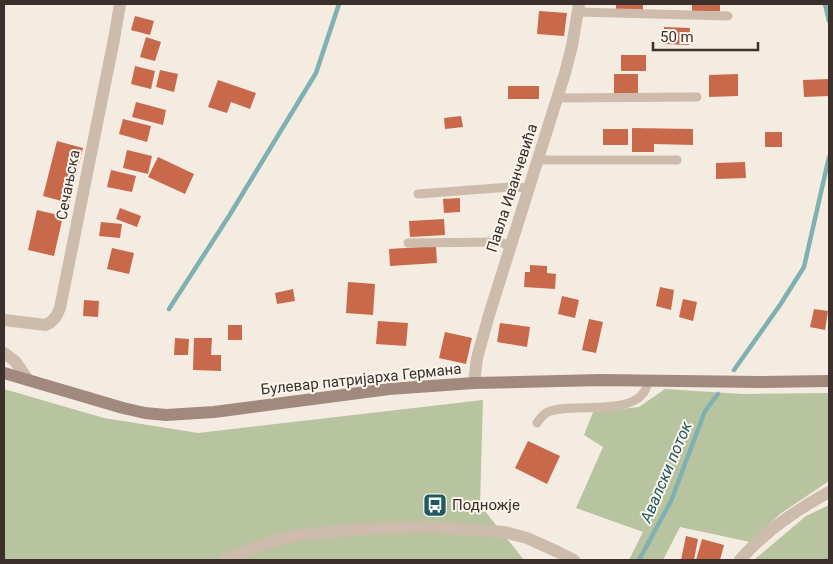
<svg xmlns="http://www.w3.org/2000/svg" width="833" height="564" font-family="Roboto,sans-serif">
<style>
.green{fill:#b8c4a0}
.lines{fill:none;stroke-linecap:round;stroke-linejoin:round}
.stream{stroke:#7fb0b2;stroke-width:4.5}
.building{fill:#c8694b}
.service{stroke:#cdbbac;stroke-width:9}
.minor{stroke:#cdbbac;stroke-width:12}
.tertiary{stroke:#cdbbac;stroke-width:12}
.secondary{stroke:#a18a7d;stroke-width:12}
.labels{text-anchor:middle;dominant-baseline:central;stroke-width:4;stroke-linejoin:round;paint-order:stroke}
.street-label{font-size:15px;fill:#3b302b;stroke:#fbf5ee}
.poi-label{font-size:15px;fill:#3b302b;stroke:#fbf5ee;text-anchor:start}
.water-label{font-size:16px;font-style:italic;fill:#1f5a5e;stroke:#fbf5ee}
</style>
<rect width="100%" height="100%" fill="#f4ebe1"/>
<path class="green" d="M4,389l100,29 94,15 285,-33 -3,105 44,55h-520z
M665,389l78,5 86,-1v88l-49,33 -30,28 -70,-15 -17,33h-34l14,-28 -67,-24 27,-61 -19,-12 9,-23 46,-5z
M829,505v55h-75l52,-44z"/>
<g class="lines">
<path class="stream" d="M825,4l4,17
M169,309l60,-93 87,-143 23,-69
M734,370l46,-65 24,-38 25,-110
M639,560l32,-59 34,-90 13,-17"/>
</g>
<path class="building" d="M616,4h27v6l-27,-1z
M692,4h28v7h-28z
M539,11l28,2 -3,23 -27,-2z
M135,16l19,5 -4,14 -19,-5z
M664,27l26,1 -1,17 -26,-1z
M146,37l15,5 -6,19 -15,-4z
M621,55h25v16h-25z
M135,66l20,5 -4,18 -20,-5z
M160,70l18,4 -4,18 -18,-5z
M614,74h24v20h-24z
M738,74v22l-29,1v-22z
M829,79v17l-25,1 -1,-17z
M218,80l38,13 -6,16 -19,-7 -4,11 -19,-6z
M508,86h31v13h-31z
M136,102l30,8 -3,15 -31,-8z
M461,116l2,11 -18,2 -1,-11z
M123,119l28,7 -4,16 -28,-8z
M632,128l61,1v16l-39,-1v8h-22z
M603,129h25v16h-25z
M765,132h17v15h-17z
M57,141l26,7 -14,55 -26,-7z
M127,150l25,6 -4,18 -25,-6z
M158,157l36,17 -9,20 -37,-17z
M745,162l1,16 -30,1v-16z
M111,170l25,6 -4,16 -25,-5z
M460,198v14l-16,1 -1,-14z
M120,208l21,8 -4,11 -21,-8z
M37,210l26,6 -9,40 -26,-6z
M444,219l1,16 -35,2 -1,-16z
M101,222l21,2 -2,14 -21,-2z
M436,246l1,17 -47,3 -1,-17z
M112,248l22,5 -5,21 -22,-5z
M530,265l17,1v7l9,1 -1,15 -31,-2 1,-15h5z
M348,282l27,2 -2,31 -27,-2z
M660,287l14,3 -3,20 -15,-4z
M293,289l2,12 -18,3 -2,-11z
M562,296l17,4 -4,18 -17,-4z
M683,299l14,3 -4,19 -14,-4z
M84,300l15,1 -1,16 -15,-1z
M814,309l14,2 -3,19 -15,-3z
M589,319l14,3 -7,31 -14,-3z
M378,321l30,2 -2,23 -30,-2z
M500,323l30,4 -3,20 -30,-5z
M228,325h14v15h-14z
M445,332l27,6 -6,26 -27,-6z
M175,338l14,1 -1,16h-14z
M194,338h18l-1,17h10v16l-28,-1z
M528,441l32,15 -13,28 -32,-16z
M686,536l12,3 -4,21h-13z
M702,539l22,6 -4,15h-24z"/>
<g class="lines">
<path class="service" d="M578,12l150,4
M558,98l139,-1
M539,160h138
M418,194l92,-7 19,1
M408,243l92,-1 10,4
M537,423c3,-4 6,-9 11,-11 26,-11 95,8 100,-31"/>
<path class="minor" d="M4,320l42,5c8,-4 11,-9 14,-17l54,-269 6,-35
M474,383l3,-25 12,-43 76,-242 7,-27 7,-42
M225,560l45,-18 24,-6 64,-7 75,-2 71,5 23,6 31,14 16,8
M740,560c24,-28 56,-50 89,-68"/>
<path class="tertiary" d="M4,353l11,8 13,19"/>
<path class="secondary" d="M4,373l119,35 22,5 21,2 48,-3 175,-23 85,-6 127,-3 158,2 70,-1"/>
</g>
<defs>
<g id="bus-square" transform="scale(1.25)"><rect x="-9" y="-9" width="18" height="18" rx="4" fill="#1f5a5e" stroke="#fbf5ee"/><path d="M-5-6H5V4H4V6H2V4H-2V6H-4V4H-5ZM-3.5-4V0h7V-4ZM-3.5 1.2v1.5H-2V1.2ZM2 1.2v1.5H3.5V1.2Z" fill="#fff"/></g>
</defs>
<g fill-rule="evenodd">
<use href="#bus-square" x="435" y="505"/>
</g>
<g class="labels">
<g class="street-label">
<text transform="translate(68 185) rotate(-79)">Сечањска</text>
<text transform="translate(512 188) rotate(-72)">Павла Иванчевића</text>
<text transform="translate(361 379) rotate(-6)">Булевар патријарха Германа</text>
</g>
<g class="poi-label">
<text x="452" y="505">Подножје</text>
</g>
<g class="water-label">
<text transform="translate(666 472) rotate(-67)">Авалски поток</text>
</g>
</g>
<rect width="833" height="564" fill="none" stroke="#3b302b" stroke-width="10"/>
<path d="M653 42v8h105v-8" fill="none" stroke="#3b302b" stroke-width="2.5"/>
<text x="660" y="42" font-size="15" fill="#3b302b" stroke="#fbf5ee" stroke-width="4" paint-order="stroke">50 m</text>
</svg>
